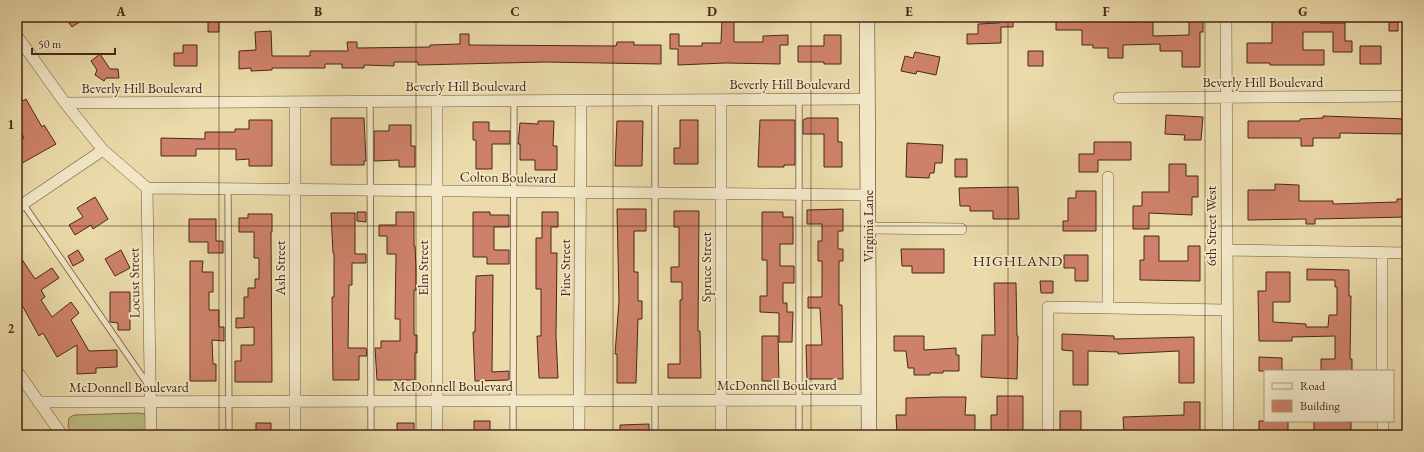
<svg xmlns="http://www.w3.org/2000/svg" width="1424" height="452" font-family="'EB Garamond',serif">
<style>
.green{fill:#bdbe84;stroke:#83724e}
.building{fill:#ce816a;stroke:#492718}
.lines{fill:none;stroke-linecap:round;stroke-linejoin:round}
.lane-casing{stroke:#72543c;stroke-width:7}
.street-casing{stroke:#72543c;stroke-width:12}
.secondary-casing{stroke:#492718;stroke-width:16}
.lane{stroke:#f2e8c8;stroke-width:5.5}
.street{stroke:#f2e8c8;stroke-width:11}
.secondary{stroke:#f2e8c8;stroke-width:15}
.grid{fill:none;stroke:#492718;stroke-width:1;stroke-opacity:0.55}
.labels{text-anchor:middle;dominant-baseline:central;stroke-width:3.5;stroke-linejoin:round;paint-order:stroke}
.street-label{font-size:14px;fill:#492718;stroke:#f2e8c8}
.neighbourhood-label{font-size:15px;letter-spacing:1px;fill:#492718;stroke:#f2e8c8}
.neatline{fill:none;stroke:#492718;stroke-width:1.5}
.grid-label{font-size:13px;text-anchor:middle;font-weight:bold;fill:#492718}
</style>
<rect width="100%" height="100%" fill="#ebdbaa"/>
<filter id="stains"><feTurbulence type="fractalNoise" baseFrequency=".005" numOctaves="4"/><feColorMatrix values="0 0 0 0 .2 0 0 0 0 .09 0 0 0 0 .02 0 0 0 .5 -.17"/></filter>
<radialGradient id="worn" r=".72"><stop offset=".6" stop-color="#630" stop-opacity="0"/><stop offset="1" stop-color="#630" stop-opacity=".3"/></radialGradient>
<path class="green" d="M138,413l7,1 5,21h-76l-6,-8 1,-9 5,-3z"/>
<path class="building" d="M65,17h22l-15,10z
M999,17h14v10h-12v16l-34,1v-10h11v-10l21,-1z
M1189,17h14v15h-3v35h-18v-16h-22v-7l-37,1v13h-15v-10h-15v-3h-11v-15h-26v-9l80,1v-4h10v4h7v14l36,-1z
M1272,17h14v4l34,-1v3h25v18h7v11h-19v-20h-30v18h21v15h-54v-2h-23v-20h25z
M722,20h12v22h29v-6l25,-1v10h-8v19l-55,-1 -47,2v-16h-8v-15h9v12h23v-3h19z
M208,21h11v11h-11z
M1389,22h9v9h-9z
M271,31l1,25h38v-5h38l-1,-9h10v6l73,-1v-2l30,-1v-10h9v11l147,1 1,-4h17v3h27v19l-115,-2 -128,3v-3h-24v4l-30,-1v3h-22v-4h-17v4h-53v2l-21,1v-3l-12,1v-18l17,-1 -1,-18z
M824,35h17v29h-17v-2h-26v-16h26z
M183,45h14v21h-23v-13h9z
M1360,46h21v18h-21z
M1028,51h15v15h-15z
M915,52l25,5 -4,18 -19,-4 -1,3 -15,-3 4,-15 8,2z
M100,54l10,15h8l1,9h-13l-2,3 -9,-6 2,-5 -6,-9z
M17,90l6,11 3,-2 16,28 2,-2 12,19 -39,22v-23l7,-5 -7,-13z
M1166,115l37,2 -2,23h-17l1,-5 -20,-1z
M1323,116l84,3v15l-67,-1v5h-27v8h-12v-8h-53v-17h52v-2l23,-1z
M331,118h33l2,43h-2v4h-33z
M807,118h31v24h4v25h-18v-33h-21v-14z
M249,120h23v46h-23v-7l-13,1v-11h-40v7h-35v-18l44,1v-7h30v-3h14z
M680,120h18v44h-24v-16h6z
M760,120h35v45h-11v2h-26z
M538,121h16l-1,25h4v24h-22v-10h-15v-16h-2l2,-21 18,1z
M617,121h26l-1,45h-27z
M473,122h16v9h21v13h-18v25h-16v-29h-3z
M389,125h22v21h4v21h-16v-7l-25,1v-30h15z
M1094,142h37v18h-33v12h-19v-18h15z
M907,143l36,2 -1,18h-7l-1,10h-4l-1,5 -23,-1z
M955,159h12v18h-12z
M1169,164h17v12h12v21h-6v18l-43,-2v16h-16v-23h9v-14h27z
M1275,184l24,1v16h34v3l64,-2v-3h9l1,18 -92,2v5h-9v-5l-58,1v-30h27z
M1018,187l1,32h-26v-8h-23v-5h-10l-1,-18z
M1076,191h20v40h-33v-10h5v-23h8z
M95,197l13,22 -15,10 -2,-4 -16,10 -6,-10 14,-8 -6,-9z
M617,209h29v22h-12v41h4v29h4v18h-4l-2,64h-19v-29h-2l4,-53z
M843,209v22h-5v18h5v12h-4v44h3l1,74h-36l-1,-34h16l-2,-37h-12v-11h14v-36h-4v-20h4v-17h-15v-14z
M674,211h25l-1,120h2l1,47h-33v-14h12v-64h2v-18h-11v-15h8v-40h-5z
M357,212h9v10l-9,-1z
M396,212h18v34h1l1,22v22h-2v45h3v18h-2v27h-38l-2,-32h6v-7h19v-22h-5l1,-65h-9v-18h-8v-11h17z
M473,212h17v3h19v12h-15v23h15v14h-22v-7h-14z
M542,212h16v15h-7v26h6l-1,83 2,42h-19l-2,-42h4v-47h-5v-51h6z
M762,212h21v5h10v27h-13v22h14v17h-11v20h4v9h6l-1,30h-13v-29l-19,-1v-16h7v-36h-5z
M331,213h24v41h11v9h-14v22h-3l-1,63h18l1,8h-8v24h-26l-1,-83h2v-44h-1z
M248,214h24v18h-1l1,150h-37v-21h6v-16h13v-18l-18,1v-10h8v-21h4v-9h7v-9h4v-21h-5v-26h-15v-14h9z
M189,219h27v22h7v12h-15v-11h-19z
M1144,236h15v25h29v-15h12v35l-60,-1v-20h4z
M901,249h43v24h-32v-7h-10z
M78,250l6,10 -11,6 -5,-10z
M121,250l9,18 -15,8 -10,-17z
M17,252l18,27 17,-11 7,10 -18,12 4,7 -4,3 11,17 19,-15 8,11 -8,7 18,31 28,-1v17l-21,1v5l-19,1v-29l-20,12 -14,-24 -4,3 -22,-40z
M1064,255h24v26h-13v-13h-11z
M190,261h13l-1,11h11v20h-4v18h10v17h5v14l-12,-1 1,24h3v17h-26z
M1307,269l42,1v26h2l-1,63h2v12l-31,-1v-11h14v-23l-43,1v4h-33l-1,-50h8v-19h24v30h-17v20l33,2v3h22l1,-12h8v-28h-2v-7h-28z
M493,275l-1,97 17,-1v9l-34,1 -2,-49h2l1,-56z
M1040,281h13v12h-12z
M994,283h22l1,53h1l-1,43 -36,-2 1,-42h13z
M110,292h20v38h-12v-7l-8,-1z
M1062,334l52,2v3l80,-2v46h-15v-32l-61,3v-2l-30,-1v34h-15v-34l-11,-1z
M762,336h16l1,45h-17z
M894,336h30v14l32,-2v7h3v16h-16v2h-13v2h-16v-7h-6l-2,-17h-12z
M1259,357l23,1v13h-23z
M997,396h26v39h-32v-20h6z
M942,397h24l-1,18h10v20h-78l-1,-20h10v-17z
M1184,402h16v31l-76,-1 -1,-15 61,-2z
M1060,411h21v20l-21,-1z
M474,421h16v14h-16z
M1259,421h29v13h-29z
M1314,421l37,1v13h-37z
M256,423h15v12h-15z
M397,423h17v12h-17z
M649,424v11h-29v-10z"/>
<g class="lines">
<g class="lane-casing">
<path id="lane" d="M655,100v335
M370,102l1,333
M228,189l1,246
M17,195l132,191
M513,435l1,-334
M799,435v-336"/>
</g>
<g class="street-casing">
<path id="street" d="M1226,17l2,418
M17,36l48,67 38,47 44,38 4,247
M1119,98l288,-2
M721,100v335
M437,101v334
M295,102v333
M65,103l803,-4
M1108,177v130
M147,188l721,7
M17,208l86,-58
M868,228l93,1
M1227,250l180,3
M1382,253v118
M17,371l45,64
M38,402l830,-2
M1383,421v14
M579,435l2,-335
M1048,435v-128l179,3"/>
</g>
<g class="secondary-casing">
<path id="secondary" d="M867,17l2,418"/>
</g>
<use href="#lane" class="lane"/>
<use href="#street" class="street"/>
<use href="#secondary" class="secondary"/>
</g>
<path class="grid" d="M219,17v418M416,17v418M613,17v418M811,17v418M1008,17v418M1205,17v418M17,226h1390"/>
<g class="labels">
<g class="street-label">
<text x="1263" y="82">Beverly Hill Boulevard</text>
<text x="790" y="84">Beverly Hill Boulevard</text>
<text x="466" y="86">Beverly Hill Boulevard</text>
<text x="142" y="88">Beverly Hill Boulevard</text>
<text transform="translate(508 177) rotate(1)">Colton Boulevard</text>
<text transform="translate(868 226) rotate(-90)">Virginia Lane</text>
<text transform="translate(1211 226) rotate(-90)">6th Street West</text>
<text transform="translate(706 267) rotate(-90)">Spruce Street</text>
<text transform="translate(280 268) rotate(-90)">Ash Street</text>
<text transform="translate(423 268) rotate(-90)">Elm Street</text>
<text transform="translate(565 268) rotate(-90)">Pine Street</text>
<text transform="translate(134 283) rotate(-91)">Locust Street</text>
<text x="777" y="385">McDonnell Boulevard</text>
<text x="453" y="386">McDonnell Boulevard</text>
<text x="129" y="387">McDonnell Boulevard</text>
</g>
<g class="neighbourhood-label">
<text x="1018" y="260">HIGHLAND</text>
</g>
</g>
<rect width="1424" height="452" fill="none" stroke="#ebdbaa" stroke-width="44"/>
<rect x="1264" y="370" width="130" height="52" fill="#f2e8c8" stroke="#ae9b82"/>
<rect x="1272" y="383" width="20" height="6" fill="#f2e8c8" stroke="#ae9b82"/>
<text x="1300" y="390" font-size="12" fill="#492718">Road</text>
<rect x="1272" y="400" width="20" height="12" fill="#ce816a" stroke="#ae9b82"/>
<text x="1300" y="410" font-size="12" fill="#492718">Building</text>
<path d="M32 48v6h83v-6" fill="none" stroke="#492718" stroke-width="2"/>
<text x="38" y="48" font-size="12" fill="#492718" stroke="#f2e8c8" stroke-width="3" paint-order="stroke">50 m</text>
<rect x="22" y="22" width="1380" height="408" class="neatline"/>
<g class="grid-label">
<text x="121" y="16">A</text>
<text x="318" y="16">B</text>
<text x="515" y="16">C</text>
<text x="712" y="16">D</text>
<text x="909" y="16">E</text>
<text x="1106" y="16">F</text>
<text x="1303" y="16">G</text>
<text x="11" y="129">1</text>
<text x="11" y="333">2</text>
</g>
<rect width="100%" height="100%" filter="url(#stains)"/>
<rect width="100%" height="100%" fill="url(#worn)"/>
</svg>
